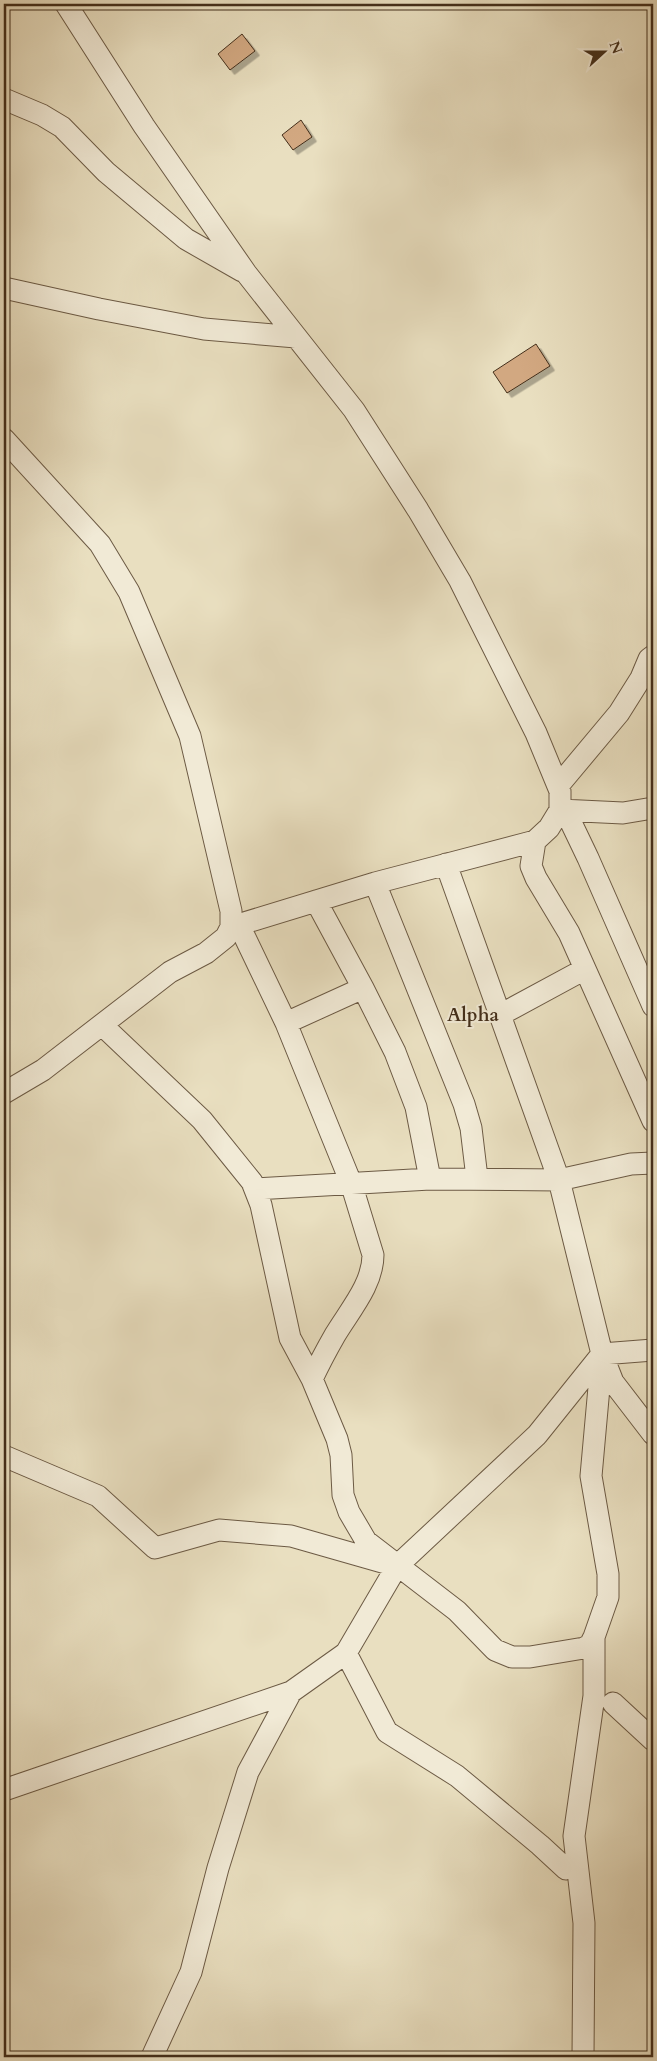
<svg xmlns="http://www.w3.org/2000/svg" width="657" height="2061" font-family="Cardo,serif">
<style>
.building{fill:#d2a881;stroke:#432e1a;filter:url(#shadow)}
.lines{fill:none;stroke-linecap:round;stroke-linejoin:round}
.minor-casing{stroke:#6c5a44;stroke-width:23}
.minor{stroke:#f1ead6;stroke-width:21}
.labels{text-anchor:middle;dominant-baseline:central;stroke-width:4;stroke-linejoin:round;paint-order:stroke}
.quarter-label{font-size:19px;font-weight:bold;fill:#432e1a;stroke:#f1ead6}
</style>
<defs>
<filter id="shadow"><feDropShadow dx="4.5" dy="4.5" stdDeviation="0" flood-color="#0004"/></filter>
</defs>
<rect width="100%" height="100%" fill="#e9dfc0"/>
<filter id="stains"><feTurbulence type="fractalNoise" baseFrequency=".004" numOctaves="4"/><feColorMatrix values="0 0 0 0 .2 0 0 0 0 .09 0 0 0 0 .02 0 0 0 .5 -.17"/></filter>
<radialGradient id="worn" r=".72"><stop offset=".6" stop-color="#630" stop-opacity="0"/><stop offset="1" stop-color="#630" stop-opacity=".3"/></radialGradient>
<path class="building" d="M242,34l13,17 -25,19 -12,-16z
M301,120l11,17 -19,13 -11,-15z
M536,344l14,22 -43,27 -14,-21z"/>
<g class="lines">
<g class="minor-casing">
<path id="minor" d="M66,4l78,122 102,147 108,137 64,100 42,71 76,152 24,58v19l-11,18 -14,13 -4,25 5,12 33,55 84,188
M4,99l38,16 20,12 44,45 80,67 56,32
M4,288l95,21 105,20 92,8
M4,439l96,105 29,48 61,144 41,175v16l-5,10 -20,16 -36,19 -127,98 -39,23
M558,786l61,-73 22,-35 8,-19 4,-3
M560,810l63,3 30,-5
M565,810l23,48 65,148
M446,864l113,316 43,174 11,28 40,52
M375,883l89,221 7,24 6,50
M316,901l47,87 32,64 21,55 14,72
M239,925l47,98 65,160 22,72c0,29 -23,55 -38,80 -8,14 -16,29 -23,44
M231,927l144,-44 160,-42
M500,1015l85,-46
M286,1023l77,-35
M102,1025l100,95 50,62 9,23 29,133 22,41 25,60 4,16 2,40 6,17 17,29 91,70 38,39 17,7h18l54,-9 6,-3 4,-8 14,-40v-23l-17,-98 11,-122
M255,1189l175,-10 129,1 72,-16 22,-1
M4,1456l94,40 57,52 64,-18 72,6 98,28
M346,1653l41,79 70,44 83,69 26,24
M613,1703l40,37
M4,1790l287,-98 55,-39 51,-87 140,-131 65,-81 51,-4
M152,2057l39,-85 27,-104 30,-96 43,-80
M583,2057l1,-134 -10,-87 20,-140v-59"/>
</g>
<use href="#minor" class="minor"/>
</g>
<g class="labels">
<g class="quarter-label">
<text x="473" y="1015">Alpha</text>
</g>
</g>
<rect width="657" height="2061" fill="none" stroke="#e9dfc0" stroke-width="20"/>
<rect x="5" y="5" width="647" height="2051" fill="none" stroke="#432e1a" stroke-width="2.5"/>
<rect x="10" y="10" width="637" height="2041" fill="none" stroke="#432e1a"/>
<g transform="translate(604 52) rotate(69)" stroke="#f1ead6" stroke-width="4" paint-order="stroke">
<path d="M0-4L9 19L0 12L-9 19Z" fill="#432e1a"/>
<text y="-8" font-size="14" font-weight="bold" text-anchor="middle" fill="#432e1a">N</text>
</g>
<rect width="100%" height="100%" filter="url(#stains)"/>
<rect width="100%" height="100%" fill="url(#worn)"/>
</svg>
